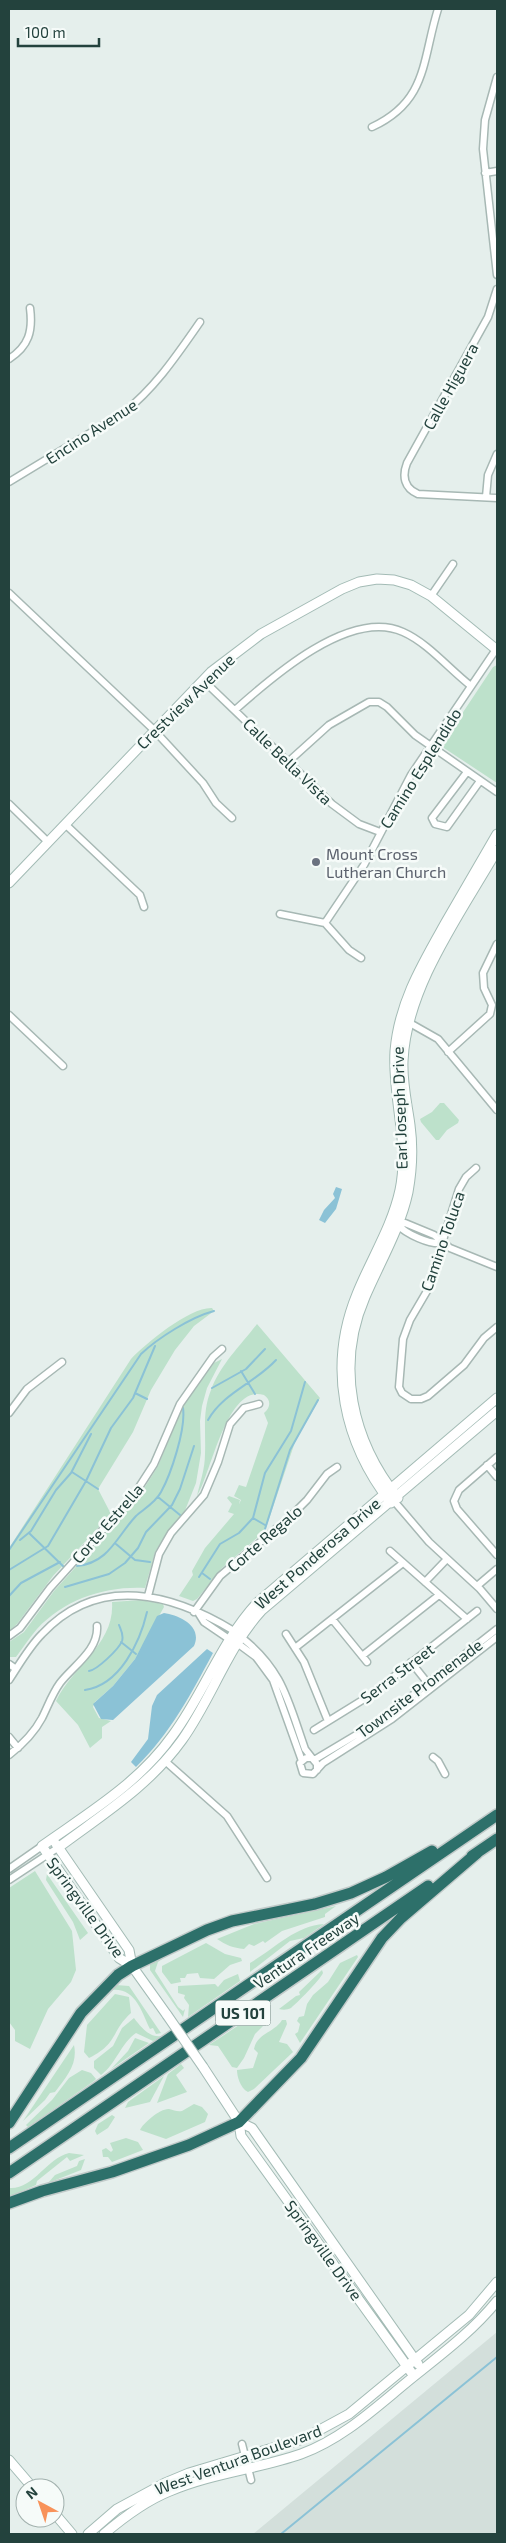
<svg xmlns="http://www.w3.org/2000/svg" width="506" height="2543" font-family="'Exo 2',sans-serif">
<style>
.built{fill:#d3dfdb}
.green{fill:#bde1cb}
.water{fill:#8bc2d6}
.lines{fill:none;stroke-linecap:round;stroke-linejoin:round}
.stream{stroke:#8bc2d6;stroke-width:2}
.street-casing{stroke:#a7b8b4;stroke-width:9}
.secondary-casing{stroke:#a3bbb5;stroke-width:11}
.highway-casing{stroke:#c1cac9;stroke-width:14}
.street{stroke:#fff;stroke-width:6}
.secondary{stroke:#fff;stroke-width:9}
.highway{stroke:#2d706a;stroke-width:11}
.secondary-bridge-casing{stroke:#a3bbb5;stroke-width:11;stroke-linecap:butt}
.secondary-bridge{stroke:#fff;stroke-width:9}
.worship-dot{fill:#6b7280;stroke:#f6fbf9;stroke-width:2}
.labels{text-anchor:middle;dominant-baseline:central;stroke-width:5;stroke-linejoin:round;paint-order:stroke}
.shield{fill:#f6fbf9;stroke:#627a75;stroke-width:1}
.shield-label{font-size:15px;font-weight:bold;fill:#23423d}
.street-label{font-size:16px;fill:#23423d;stroke:#f6fbf9}
.worship-label{font-size:16px;fill:#5b616d;stroke:#f6fbf9;text-anchor:start}
</style>
<rect width="100%" height="100%" fill="#e5efec"/>
<path class="built" d="M497,2332v202h-244z"/>
<path class="green" d="M497,665v118l-53,-35 -2,-4 51,-77z
M440,1103h4l15,17 -1,3 -11,7 -8,10h-3l-15,-18 -1,-3 12,-7z
M212,1308l2,3 -20,15 -19,24 -24,40 -18,42 -35,57 13,25 -58,62 -36,48 -8,7v-83l122,-189c15,-16 59,-52 81,-51z
M257,1324l63,74 -25,44 -30,89 -43,37 -25,31 -4,2 -14,-5 14,-21 -1,-4 13,-23 29,-34 -6,-2 4,-8 -5,-6 2,-2 11,4 -1,4 2,-4 -7,-4 5,-11 7,2 22,-64 -4,-10c7,-6 7,-13 0,-18 -37,-12 -53,79 -67,101 3,-14 8,-27 8,-42 1,-23 -3,-42 6,-64 9,-25 30,-45 46,-66z
M222,1359l-15,29 -5,18 -2,15 1,32 -5,30 -12,30 -16,18 -13,21 -10,36c-40,-2 -80,11 -108,41 -8,9 -14,19 -21,28h-7v-15l15,-10 30,-41 84,-93 20,-32 25,-60 31,-43z
M141,1600l22,4 1,3 -29,52 -22,27 -18,16 -2,5 6,11 12,3 -9,6v11l-12,10 -12,-23 -22,-24c17,-35 59,-57 56,-99z
M35,1871l37,60 4,39 -5,12 -23,27 -18,40 -15,-8v-11l-6,-8v-134z
M47,1874l41,59 -8,7 -7,-18 -27,-42z
M336,1906l-11,8v3l-43,14 -17,12 -2,-2 -9,5 -5,-2 -5,5c-11,-1 -18,-4 -27,-10l37,-15z
M324,1924l-20,14 -14,3 -40,31v-9c24,-14 45,-37 74,-39z
M206,1943l19,11 16,4 1,3 -12,4 -16,14 -14,-1 -2,-5 -11,1 -2,4h-5l1,4 -10,2 -9,-12v-6z
M357,1955l1,2 -58,86 -5,-9 3,-2 2,-8 -3,-3 2,-4 5,-1 3,-12 6,-9 15,-13 12,-19z
M165,1957l-7,5 -3,9 23,36 5,4 2,-2 -2,8 -33,-47v-7z
M322,1970l1,3c-3,7 -26,30 -32,35 -4,2 -8,2 -12,1l17,-13 4,-1 -1,-3z
M238,1974l2,7 -52,36 1,-12 -5,-7 1,-3 -7,-2v-7l37,-2 3,3 6,-7z
M116,1985l13,1 32,47 -5,1 -3,-6 -3,1c-8,-16 -14,-42 -39,-39z
M115,1994l14,3 2,16c-20,18 -13,31 -42,45l-5,-6 3,-27z
M265,2011l4,1 1,7 -15,15 -11,24 -7,10 -5,-1 -14,-21 -9,-1 45,-30z
M134,2018c9,12 17,20 28,18l-9,5 -17,-8c-15,10 -20,31 -35,42l-7,-7v-7l19,-15 9,-18z
M282,2020h4l1,4 -8,18 8,2 6,8 -39,37 -6,3c-8,-4 -11,-16 -11,-22l16,-2 5,-15 -4,-4c3,-16 20,-16 28,-29z
M135,2038l14,5 -38,26 17,-18z
M74,2045c4,19 -7,31 -19,47l-5,1 -5,7 -22,21z
M181,2064l3,4 -8,7 11,17 -30,11 11,-29z
M82,2070l9,3 5,6 -2,2 -66,46 -2,-2 26,-25 17,-22z
M164,2076l-14,26 -25,6 3,-6z
M194,2104l8,3 6,7 -3,8 -39,17 -26,-9c3,-7 21,-22 29,-21 5,1 8,3 13,2z
M112,2115l3,2 -7,11 -11,7 -2,-4 3,-7z
M126,2138l12,4 5,8 -31,12 -4,-5h-5l-1,-7 4,-2 5,4 2,-2 -3,-7z
M69,2153l15,2 -14,6 -3,-4 -30,24 -1,4 -27,12v-9c24,2 38,-30 60,-35z
M85,2159l-4,11 -33,13 7,-8 22,-9 2,-5z"/>
<path class="water" d="M336,1187l6,2 -6,20 -11,14 -6,-3 5,-10 11,-12 -2,-4z
M164,1613c15,2 39,13 30,33l-81,74 -12,-1 -8,-15 20,-18 22,-27 22,-43z
M207,1649l6,4c-22,41 -43,81 -77,114l-5,-5 17,-23 4,-33 5,-11z"/>
<g class="lines">
<path class="stream" d="M241,1371l14,23
M212,1388l34,-19 19,-20
M135,1393l12,6
M208,1420c15,-27 47,-37 68,-60
M72,1472l26,17
M158,1497l22,18
M253,1518l12,7
M265,1529l25,-79 28,-50
M29,1533l36,35
M20,1540l11,-9 25,-41 15,-17 20,-39
M116,1544l19,16 15,2
M9,1550l132,-196c17,-16 50,-37 73,-43
M77,1566c32,-3 40,-30 59,-50 8,-7 20,-14 25,-24 10,-18 25,-63 22,-84
M9,1570l39,-24 38,-65 25,-53 22,-30 22,-52
M202,1573l8,6
M199,1577l21,-33 19,-11 14,-15 12,-45 26,-42 14,-49
M65,1587l44,-13 16,-11 13,-15 8,-16 26,-27 8,-16 14,-43
M9,1596l12,-13 39,-21
M121,1642l15,12
M89,1671c8,-1 30,-22 33,-30 2,-6 -1,-11 -3,-16
M85,1690c35,-5 55,-48 62,-78
M281,2534l216,-177"/>
<g class="street-casing">
<path id="street" d="M497,77l-12,43 -2,29 14,126
M372,127c56,-26 50,-67 66,-118
M485,173l12,-2
M497,289l-9,28 -81,146c-5,13 -3,25 11,31l79,4
M9,359c20,-13 24,-28 21,-51
M9,482l114,-69c32,-25 54,-58 77,-91
M486,497l2,-22 9,-21
M9,593l145,137 49,53 13,20 16,15
M431,596l22,-32
M203,680l129,124 27,20 21,8
M235,710c37,-33 115,-102 168,-78 25,11 46,37 68,54
M288,762l41,-37 40,-23h10l8,5 28,28 82,57
M467,772l-35,46 3,6 12,3 33,-46
M9,804l39,38
M65,824l75,71 4,12
M280,914l45,9
M361,958l-12,-8 -24,-27 39,-58 47,-90 86,-127
M9,1015l54,51
M408,1022l30,17 59,71
M448,1052l42,-38 2,-9 -8,-17 -1,-15 14,-29
M476,1168l-10,9 -7,12 -32,102 -17,29 -7,19 -4,48 3,6 9,6h10l7,-3 36,-31 20,-27 13,-11
M398,1225l7,-2 29,12 16,13 47,19
M398,1225c8,9 32,20 44,18
M9,1413l18,-24 35,-27
M497,1457l-38,33 -5,11 3,8 40,46
M487,1465l10,12
M394,1501l35,41 51,47 17,20
M390,1551l77,68
M425,1582l22,-23
M477,1586l20,-17
M148,1596l11,-42 12,-21 33,-38 14,-33 12,-38 14,-16 15,-4
M194,1612l26,-36 71,-60 16,-16 20,-26 10,-7
M199,1614l5,8 25,17
M332,1619l35,43
M286,1634l18,28 24,59
M9,1636l11,-8 30,-40 84,-93 20,-31 26,-60 33,-47 9,-8
M241,1637c42,33 47,64 64,112l7,9
M237,1643l19,14 17,23 29,81
M295,1648l108,-85
M362,1656l77,-61
M411,1662l19,24
M9,1664l7,5
M9,1680c10,-15 20,-33 33,-46 57,-61 131,-40 192,-3
M314,1730l55,-34 108,-85
M9,1737l9,11
M9,1755c13,-10 25,-22 33,-37 6,-12 10,-24 18,-35 13,-17 39,-33 37,-57
M433,1757l5,4 7,13
M314,1760l67,-40 116,-91
M165,1761l62,55 40,62
M317,1770v-6l-5,-6h-6l-6,5 3,10 10,1 10,-11 69,-44 105,-82
M9,1869l33,-23
M9,1880l50,-33
M242,2444l9,36"/>
</g>
<g class="secondary-casing">
<path id="secondary" d="M9,883l202,-211 50,-38 81,-45 17,-7 18,-3 17,1 17,5 20,11 66,54
M398,1498c-46,-57 -63,-132 -33,-201 15,-35 35,-68 43,-105 4,-22 5,-45 2,-67 -3,-22 -8,-42 -7,-64 3,-74 58,-148 94,-211
M391,1503c-47,-60 -64,-136 -34,-209 14,-35 35,-67 43,-104 10,-48 -8,-92 -5,-139 4,-49 28,-88 51,-129 17,-29 34,-59 51,-88
M56,1844l73,106 3,16 35,49
M59,1847c44,-33 90,-61 123,-107 30,-42 45,-92 80,-130l235,-199
M132,1966l-13,-8 -77,-112c48,-34 97,-63 131,-111 31,-42 48,-93 84,-132l240,-205
M203,2067l36,55 2,14 170,236
M239,2122l13,6 166,236
M9,2460l24,28
M55,2514l17,20
M88,2534l29,-25 48,-26 24,-10 114,-34 46,-25 120,-99 28,-33
M104,2534c20,-17 41,-33 66,-43 42,-18 88,-22 131,-37 41,-15 73,-45 106,-72 32,-26 64,-49 90,-81"/>
</g>
<g class="highway-casing">
<path id="highway" d="M472,1856l25,-17
M9,2123l72,-110 37,-38 14,-9 75,-36 25,-9 83,-17 36,-11 35,-16 46,-26
M9,2148l488,-333
M9,2173l419,-287
M9,2203l33,-12 70,-19 77,-27 50,-23 62,-64 81,-120 19,-20 76,-65"/>
</g>
<use href="#street" class="street"/>
<use href="#secondary" class="secondary"/>
<use href="#highway" class="highway"/>
<g class="secondary-bridge-casing">
<path id="secondary-bridge" d="M167,2015l36,52"/>
</g>
<use href="#secondary-bridge" class="secondary-bridge"/>
</g>
<circle class="worship-dot" cx="316" cy="862" r="5"/>
<g class="labels">
<rect class="shield" x="215.5" y="2000.5" width="55" height="25" rx="4"/>
<g class="shield-label">
<text x="243" y="2013">US 101</text>
</g>
<g class="street-label">
<text transform="translate(450 386) rotate(-61)">Calle Higuera</text>
<text transform="translate(91 431) rotate(-33)">Encino Avenue</text>
<text transform="translate(185 701) rotate(-44)">Crestview Avenue</text>
<text transform="translate(288 761) rotate(44)">Calle Bella Vista</text>
<text transform="translate(420 768) rotate(-58)">Camino Esplendido</text>
<text transform="translate(399 1108) rotate(-92)">Earl Joseph Drive</text>
<text transform="translate(442 1241) rotate(-71)">Camino Toluca</text>
<text transform="translate(107 1523) rotate(-49)">Corte Estrella</text>
<text transform="translate(264 1538) rotate(-41)">Corte Regalo</text>
<text transform="translate(317 1553) rotate(-41)">West Ponderosa Drive</text>
<text transform="translate(397 1673) rotate(-37)">Serra Street</text>
<text transform="translate(419 1688) rotate(-37)">Townsite Promenade</text>
<text transform="translate(86 1907) rotate(54)">Springville Drive</text>
<text transform="translate(306 1950) rotate(-34)">Ventura Freeway</text>
<text transform="translate(324 2250) rotate(54)">Springville Drive</text>
<text transform="translate(238 2459) rotate(-20)">West Ventura Boulevard</text>
</g>
<g class="worship-label">
<text x="326" y="853">Mount Cross<tspan x="326" dy="18">Lutheran Church</tspan></text>
</g>
</g>
<rect width="506" height="2543" fill="none" stroke="#23423d" stroke-width="20"/>
<g transform="translate(40 2503) rotate(320)"><circle r="24" fill="#f6fbf9" stroke="#a2b1ae"/>
<path d="M0-4L9 19L0 12L-9 19Z" fill="#f8925a"/>
<text y="-8" font-size="14" font-weight="bold" text-anchor="middle" fill="#23423d">N</text>
</g>
<path d="M18 38v8h81v-8" fill="none" stroke="#23423d" stroke-width="2.5"/>
<text x="25" y="38" font-size="15" fill="#23423d" stroke="#f6fbf9" stroke-width="4" paint-order="stroke">100 m</text>
</svg>
